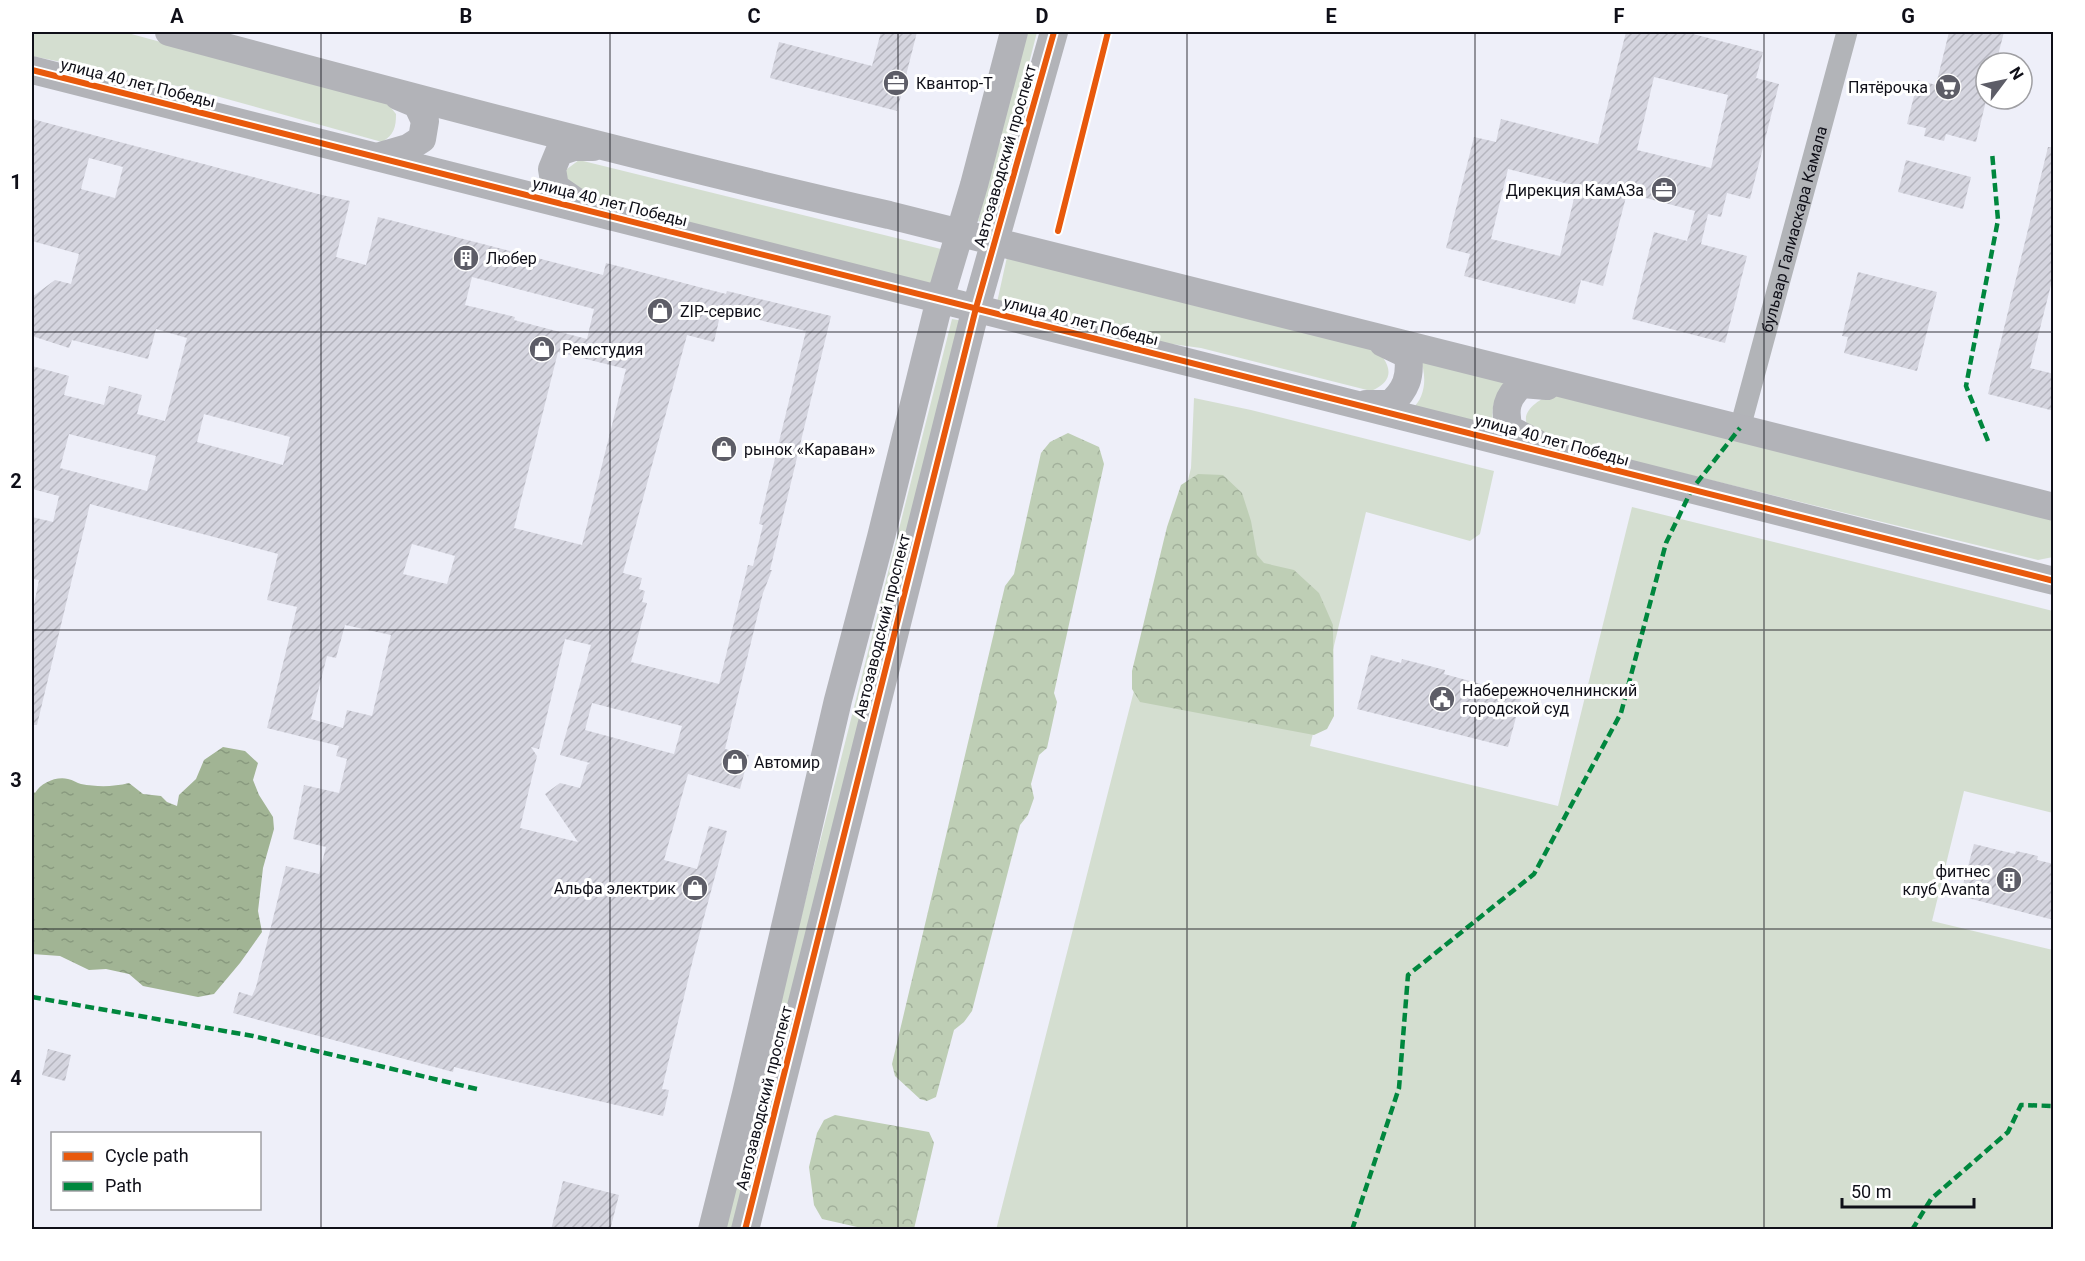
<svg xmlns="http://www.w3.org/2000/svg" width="2085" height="1261" font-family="Roboto,sans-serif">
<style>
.green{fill:#d4ded0}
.forest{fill:url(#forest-crowns)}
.water{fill:url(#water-ripples)}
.building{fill:url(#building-hatch);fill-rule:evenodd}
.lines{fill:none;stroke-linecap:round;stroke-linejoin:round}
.street{stroke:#b2b4b8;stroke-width:21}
.secondary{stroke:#b2b3b8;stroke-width:28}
.quiet{stroke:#00873e;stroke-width:4.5;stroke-dasharray:9 4.5;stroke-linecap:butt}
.cycleway-casing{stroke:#fff;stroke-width:10}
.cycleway{stroke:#e8590c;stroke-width:6}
.grid{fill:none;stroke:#0f0f18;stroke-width:1.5;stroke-opacity:0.55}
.labels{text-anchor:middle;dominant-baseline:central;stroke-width:6;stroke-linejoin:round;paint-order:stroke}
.street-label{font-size:16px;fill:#0f0f18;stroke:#fff}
.poi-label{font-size:16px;fill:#0f0f18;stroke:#fff;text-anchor:start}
.neatline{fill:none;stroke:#0f0f18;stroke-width:2}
.grid-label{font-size:20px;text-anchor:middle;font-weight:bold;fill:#0f0f18}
</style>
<defs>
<pattern id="forest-crowns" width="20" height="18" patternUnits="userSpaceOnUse" patternTransform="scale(1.5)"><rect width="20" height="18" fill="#beceb5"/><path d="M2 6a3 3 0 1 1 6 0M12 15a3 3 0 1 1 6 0" fill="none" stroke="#a2b09b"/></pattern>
<pattern id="water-ripples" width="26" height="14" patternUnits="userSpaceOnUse" patternTransform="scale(1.5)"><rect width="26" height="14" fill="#a1b494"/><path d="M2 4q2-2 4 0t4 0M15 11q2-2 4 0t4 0" fill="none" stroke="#899a7f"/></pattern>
<pattern id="building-hatch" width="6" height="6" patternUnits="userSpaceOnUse" patternTransform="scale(1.5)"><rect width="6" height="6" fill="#d5d5df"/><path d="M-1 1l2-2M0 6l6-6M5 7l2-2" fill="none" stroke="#b6b6bf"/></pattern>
</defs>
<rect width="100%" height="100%" fill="#eeeff9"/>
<path class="green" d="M32,32h92l264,72 8,10c0,13 -2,21 -14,28l-195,-54 -155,-32z
M1025,32h12l-49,192 -10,-3z
M579,160l362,89 -11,40 -347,-89 -19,-25 3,-6z
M1007,257l365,89c17,15 27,33 -1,45l-170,-43 -66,-9 -139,-32z
M952,319l11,2 -231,908 -10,1z
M1420,359l88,21c-14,17 -19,29 -13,51l-83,-22c14,-12 15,-34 8,-50z
M1551,394l502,126v37l-15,3 -496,-121c-4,-4 -11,-9 -14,-13 -9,-15 13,-27 23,-32z
M1194,398l57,12 243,61 -14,63 -10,7 -104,-29 -56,234 248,60 74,-299 421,104v202l-89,-22 -32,130 121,29v279l-1057,1 195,-762z"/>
<path class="forest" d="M1068,433l31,14 5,17 -50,229 3,9 -10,46 -8,7 -8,29 3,14 -6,17 -8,10 -48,186 -8,11 -10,8 -18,67 -9,4 -7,-2 -25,-23 -3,-12 113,-478 9,-12 27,-121 9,-11z
M1198,474l25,1 19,18 9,28 6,34 7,8 30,7 25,23 14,32 1,91 -7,13 -13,6 -174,-33 -8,-13v-18l35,-144 14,-42z
M835,1115l94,17 5,11 -20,86h-48l-44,-10 -8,-14 -5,-38 8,-34 7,-13z"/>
<path class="water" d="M223,747l22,4 13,12 -5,17 6,15 14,22 1,12 -11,39 -5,43 4,21 -22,31 -26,31 -16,3 -55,-11 -14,-12 -23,-5 -17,1 -29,-14 -28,-2v-164l3,3c6,-10 21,-17 33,-14 5,1 9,4 13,5 16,3 32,3 48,-1l14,11 18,2 6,6 10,4 2,-11 17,-16 8,-19z"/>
<path class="building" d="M881,32h36l-20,79 -127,-33 9,-36 93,24z
M1626,32h59l78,20 -7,26 23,6 -29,115 -23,-6 -6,24 -13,-3 -7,30 46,12 -22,87 -93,-24 22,-87 33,9 8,-30 -68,-18 -24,93 -22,-6 -6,24 -111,-28 6,-22 -24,-6 28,-111 22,5 5,-23 97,25zM1654,77l74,18 -17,73 -74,-18zM1508,169l69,17 -17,70 -69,-17z
M1949,32h55l-8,31h-10v38l-10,41 -30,-8 -2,7 -20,-5 2,-8 -19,-4 11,-44 18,5z
M32,119l290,76 28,6 -14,56 30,8 12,-48 225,58 3,-12 120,31 1,-3 104,25 -61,254h2l-9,23 -38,156 24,6 -9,34 -52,-15 -24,86 33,9 12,-43 18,5 -33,124 -32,134 7,1 -6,26 -209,-49 -1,5 -220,-59 6,-21 13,4 4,-9 30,-121 33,8 7,-27 -33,-8 11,-54 35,8 8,-34 -11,-3 3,-10 -72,-18 30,-121 -30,-7 11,-46 -188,-50 -53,221h-5v-111l7,-34 -7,-1v-62l21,5 6,-26 -27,-7v-123l37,10 -5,19 40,10 5,-19 33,9 -5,19 28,7 22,-83 -31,-9 -8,30 -76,-19 -3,8 -37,-12v-39l23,-17 16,4 8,-30 -47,-13zM89,158l34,9 -8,31 -34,-9zM472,277l122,32 -7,30 -73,-19 1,-3 -50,-12zM721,311l85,20 -47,193 4,1 -10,41 -5,-1 -29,119 -88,-22 16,-59 -5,-1 3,-11 -6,-2 3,-11 -19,-5 64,-238 27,7zM558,352l68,17 -44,176 -68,-17zM204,414l86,23 -7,28 -86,-23zM69,434l87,22 -9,35 -87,-23zM412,544l43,12 -8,28 -44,-10zM345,625l46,10 -19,81 -25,-6 -4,18 -32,-9 16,-63 9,2zM565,639l26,6 -31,110 30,8 -3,2 -7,23 -20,-5 -15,11 33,48 -58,-14 17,-72 -6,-9 8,2zM592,703l90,23 -8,28 -89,-24z
M2048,147h6v126l-24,95 24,6v37l-66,-17z
M1906,160l65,17 -8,32 -65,-17z
M1858,272l79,20 -20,79 -73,-18 4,-16 -6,-1z
M1371,655l30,8 1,-4 43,11 -1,4 78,21 -14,52 -151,-38z
M1974,844l41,10 1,-3 22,5 -1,4 17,4v56l-94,-24z
M48,1049l23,6 -6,26 -23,-6z
M563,1181l56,14 -9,35h-59z"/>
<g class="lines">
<path class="street" id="s1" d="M1740,428l107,-396"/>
<path class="secondary" d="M169,32c239,64 478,128 720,183l1165,292
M32,70l2022,511
M377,157l31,-9 14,-9 3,-18 -8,-17 -19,-8
M581,205l-26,-18 -3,-18 7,-17 15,-5h19
M1366,404h24c16,-14 21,-27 18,-49l-25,-12
M1536,443l-27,-14c-5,-19 -3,-32 13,-45l25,2
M712,1230l34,-136 92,-394 43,-163 59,-238 34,-114 40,-153
M745,1230l231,-922 78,-276"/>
<path class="quiet" d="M1988,441l-22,-55 32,-166 -6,-68
M32,997l221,39 228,54
M1352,1230l47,-142 9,-113 126,-101 87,-161 45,-170 26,-54 48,-61
M1912,1230l19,-31 77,-67 13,-27 33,1"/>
<g class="cycleway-casing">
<path id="cycleway" d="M32,70l2022,511
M1058,231l50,-199
M745,1230l231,-922 78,-276"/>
</g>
<use href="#cycleway" class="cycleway"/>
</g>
<path class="grid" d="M321,32v1198M610,32v1198M898,32v1198M1187,32v1198M1475,32v1198M1764,32v1198M32,332h2022M32,630h2022M32,929h2022"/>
<defs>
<g id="office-disc" transform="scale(1.35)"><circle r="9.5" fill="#5d5d67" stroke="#fff"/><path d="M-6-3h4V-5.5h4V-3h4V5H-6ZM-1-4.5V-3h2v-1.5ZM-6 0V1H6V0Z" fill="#fff"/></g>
<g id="supermarket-disc" transform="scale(1.35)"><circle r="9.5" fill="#5d5d67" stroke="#fff"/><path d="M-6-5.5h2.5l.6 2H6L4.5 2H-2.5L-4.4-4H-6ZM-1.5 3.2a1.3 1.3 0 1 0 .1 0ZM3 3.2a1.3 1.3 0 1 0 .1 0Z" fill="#fff"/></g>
<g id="building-disc" transform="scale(1.35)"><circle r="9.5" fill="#5d5d67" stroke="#fff"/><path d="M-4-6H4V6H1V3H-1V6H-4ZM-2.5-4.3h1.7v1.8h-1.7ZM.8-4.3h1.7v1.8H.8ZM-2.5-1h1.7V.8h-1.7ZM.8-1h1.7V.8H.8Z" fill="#fff"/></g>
<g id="shop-disc" transform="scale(1.35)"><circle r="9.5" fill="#5d5d67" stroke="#fff"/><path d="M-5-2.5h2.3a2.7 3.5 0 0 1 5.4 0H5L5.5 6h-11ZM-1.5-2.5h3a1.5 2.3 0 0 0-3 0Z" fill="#fff"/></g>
<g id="civic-disc" transform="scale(1.35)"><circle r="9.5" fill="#5d5d67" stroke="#fff"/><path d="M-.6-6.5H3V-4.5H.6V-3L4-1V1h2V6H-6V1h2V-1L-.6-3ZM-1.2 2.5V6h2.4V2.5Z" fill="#fff"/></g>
</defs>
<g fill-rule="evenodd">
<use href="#office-disc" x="896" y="83"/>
<use href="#supermarket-disc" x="1948" y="87"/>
<use href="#office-disc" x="1664" y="190"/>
<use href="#building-disc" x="466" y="258"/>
<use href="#shop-disc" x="660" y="311"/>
<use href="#shop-disc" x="542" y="349"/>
<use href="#shop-disc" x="724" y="449"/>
<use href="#civic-disc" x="1442" y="699"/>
<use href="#shop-disc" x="735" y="762"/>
<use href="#building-disc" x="2009" y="880"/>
<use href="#shop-disc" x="695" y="888"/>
</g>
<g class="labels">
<g class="street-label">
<text transform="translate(138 83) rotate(14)">улица 40 лет Победы</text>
<text transform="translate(1005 156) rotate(-74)">Автозаводский проспект</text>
<text transform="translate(610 202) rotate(14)">улица 40 лет Победы</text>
<text stroke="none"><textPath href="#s1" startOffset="206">бульвар Галиаскара Камала</textPath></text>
<text transform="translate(1081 321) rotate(14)">улица 40 лет Победы</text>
<text transform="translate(1552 440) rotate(15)">улица 40 лет Победы</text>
<text transform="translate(882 626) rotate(-76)">Автозаводский проспект</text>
<text transform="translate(764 1098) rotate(-76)">Автозаводский проспект</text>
</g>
<g class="poi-label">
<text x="916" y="83">Квантор-Т</text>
<text x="1928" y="87" text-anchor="end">Пятёрочка</text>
<text x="1644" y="190" text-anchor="end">Дирекция КамАЗа</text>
<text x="486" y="258">Любер</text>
<text x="680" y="311">ZIP-сервис</text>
<text x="562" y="349">Ремстудия</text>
<text x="744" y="449">рынок «Караван»</text>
<text x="1462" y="690">Набережночелнинский<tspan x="1462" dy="18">городской суд</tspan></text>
<text x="754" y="762">Автомир</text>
<text x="1990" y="871" text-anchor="end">фитнес<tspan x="1990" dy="18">клуб Avanta</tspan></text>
<text x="676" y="888" text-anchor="end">Альфа электрик</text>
</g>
</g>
<rect width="2085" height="1261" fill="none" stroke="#ffffff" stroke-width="66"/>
<rect x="51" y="1132" width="210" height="78" fill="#ffffff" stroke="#9f9fa3" stroke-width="1.5"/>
<rect x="63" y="1152" width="30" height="9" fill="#e8590c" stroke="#9f9fa3" stroke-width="1.5"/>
<text x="105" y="1162" font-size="18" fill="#0f0f18">Cycle path</text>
<rect x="63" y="1182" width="30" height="9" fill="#00873e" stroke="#9f9fa3" stroke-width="1.5"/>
<text x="105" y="1192" font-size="18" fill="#0f0f18">Path</text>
<g transform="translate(2004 81) rotate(58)"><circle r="28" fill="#ffffff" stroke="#9f9fa3" stroke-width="1.5"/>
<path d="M0-4.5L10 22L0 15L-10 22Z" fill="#5d5d67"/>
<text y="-9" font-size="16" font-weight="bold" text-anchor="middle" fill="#0f0f18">N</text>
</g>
<path d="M1842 1198v9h132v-9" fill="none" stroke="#0f0f18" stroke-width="3"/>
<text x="1851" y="1198" font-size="18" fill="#0f0f18" stroke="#ffffff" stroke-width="4.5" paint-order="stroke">50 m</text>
<rect x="33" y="33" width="2019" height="1195" class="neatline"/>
<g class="grid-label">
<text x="177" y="23">A</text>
<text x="466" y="23">B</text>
<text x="754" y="23">C</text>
<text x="1042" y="23">D</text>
<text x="1331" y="23">E</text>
<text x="1619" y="23">F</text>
<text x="1908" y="23">G</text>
<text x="16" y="189">1</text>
<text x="16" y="488">2</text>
<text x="16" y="787">3</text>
<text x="16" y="1085">4</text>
</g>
</svg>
